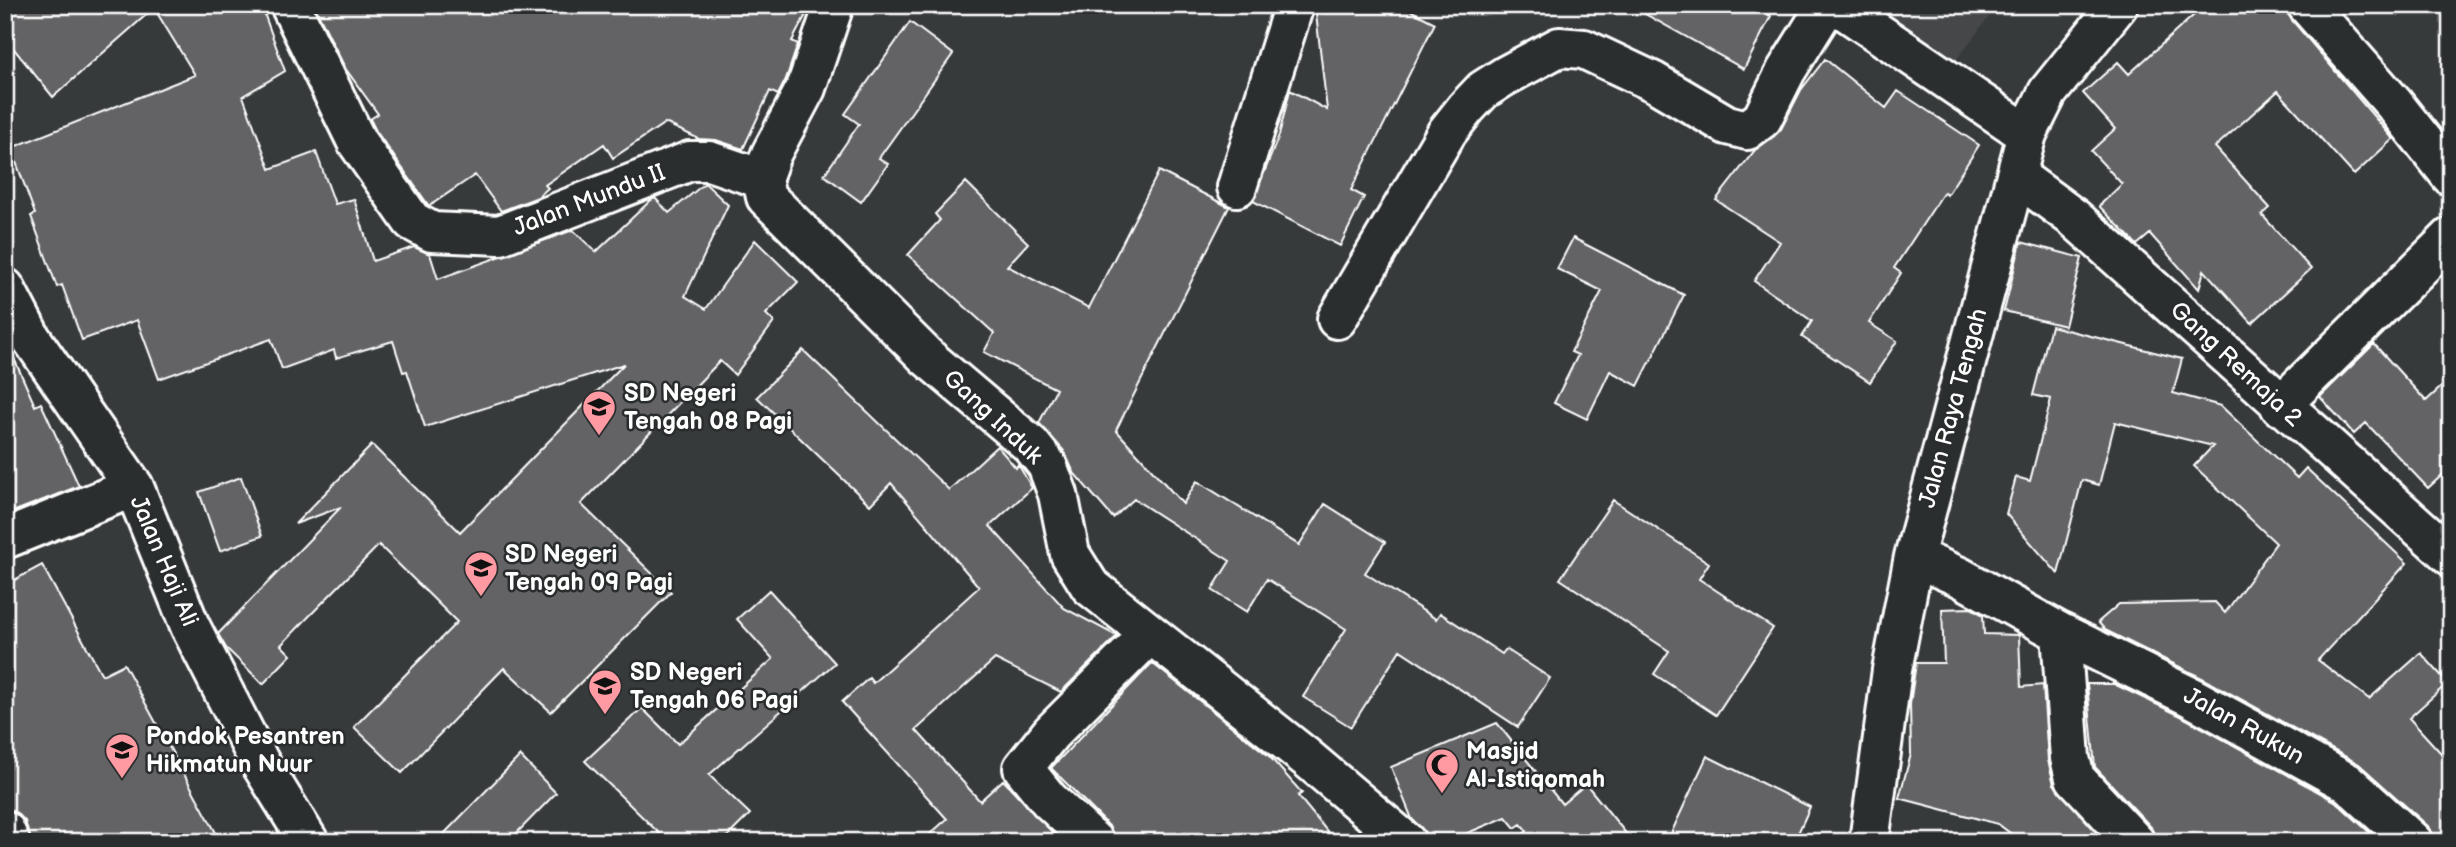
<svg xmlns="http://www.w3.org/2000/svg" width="2456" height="847" font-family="'Balsamiq Sans',sans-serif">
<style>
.built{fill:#444748}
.building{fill:#636465;stroke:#fff;stroke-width:2}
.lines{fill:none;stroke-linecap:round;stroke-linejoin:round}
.minor-casing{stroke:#fff;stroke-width:44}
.minor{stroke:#2a2d2e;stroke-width:38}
.labels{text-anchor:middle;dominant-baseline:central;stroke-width:5;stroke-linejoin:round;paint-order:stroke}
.street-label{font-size:24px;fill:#fff;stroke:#2a2d2e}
.poi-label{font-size:24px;font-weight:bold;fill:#fff;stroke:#2a2d2e;text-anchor:start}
</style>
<rect width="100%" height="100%" fill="#373a3b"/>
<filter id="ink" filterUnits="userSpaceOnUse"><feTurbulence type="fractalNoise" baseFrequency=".0143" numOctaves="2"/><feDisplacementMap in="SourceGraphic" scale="14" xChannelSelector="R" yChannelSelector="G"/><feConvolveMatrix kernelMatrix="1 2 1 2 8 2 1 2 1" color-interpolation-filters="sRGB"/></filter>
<g filter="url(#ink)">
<path class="built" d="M1846,5h152l-54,71z"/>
<path class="building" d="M5,5h256l24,66 -42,25 27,73 46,-17 19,52 19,-5 19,62 41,-14 16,7 8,25 135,-49 23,22 55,-52 4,-2 14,15 36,-30 23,22 -43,91 21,13 49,-69 43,42 -32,32 8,8 -39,53 -15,-14 -139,143 90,88 -120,120 -47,-44 -102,105 -48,-46 103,-105 -78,-77 -98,100 10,10 -28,29 -37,-36 -8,-14 123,-127 -46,17 77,-79 88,87 164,-168 -199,63 -18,-56 -4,1 -10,-31 -57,17 -2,-8 -52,19 -11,-30 -112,40 -22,-59 -55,20 -20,-55 -5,2 -26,-71 4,-2 -24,-66 184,-73 -41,-67 -101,89 -48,-59z
M314,5h497l-19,36 6,3 -12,35 -8,16 -8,-4 -27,58 -27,-9 -17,-1 -34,-16 -52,35 -9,-14 -59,41 3,3 -10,9 -37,14 -26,-36 -46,31 -53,-75 -6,-12 8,-5 -33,-46z
M1315,5h85l35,18 -84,167 13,7 -24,49 -87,-45 26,-66 11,-45 37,20z
M1629,5h122l20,11 -27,53z
M2205,5h81l5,14 102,120 -39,36 -76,-84 -63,56 55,61 -8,7 49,54 -59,54 -48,-53 -5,19 -49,-55 -13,11 -38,-39 23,-22 -31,-33 24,-22 -32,-36 35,-31 11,12z
M910,22l43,32 -74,104 9,6 -27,38 -37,-27 35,-51 -14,-10z
M1825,59l61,49 12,-17 81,54 -32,50 -3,-3 -50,76 7,5 -32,50 28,18 -27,41 -68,-45 10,-16 -58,-40 26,-39 -64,-42 39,-50 26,-21 20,-39z
M1159,171l70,36 -113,223 67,74 14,-23 102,64 26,-41 60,38 -20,31 71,46 4,-6 62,41 4,-5 44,29 -32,49 -118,-77 -49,77 -48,-30 43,-68 -79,-50 -20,33 -35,-22 18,-29 -96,-62 -21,19 -39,-45 -10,-22 -25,-28 17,-34 -72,-37 10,-19 -86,-78 32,-35 -5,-6 31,-32 62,61 -21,23 82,42z
M1573,238l111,57 -46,91 -28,-15 -23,48 -33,-16 24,-48 -7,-3 31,-61 -45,-22z
M2021,242l61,16 -17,68 -61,-15z
M2051,326l131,33 -9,34 48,13 76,72 9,-10 101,95 -89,97 51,39 52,-46 27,30 -39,35 42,46v78h-17l-6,-16 -69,-62 -157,-86 -97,-48 -7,-8 21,-18 96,-2 10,11 51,-70 -82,-77 19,-20 -98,-24 -16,63 -17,-5 -24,94 -52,-60 10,-37 14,4 21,-82 -18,-4z
M5,338l30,68 6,-3 38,83 -74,29z
M2374,344l52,57 25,-23v89l-23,21 -62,-65 -12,11 -34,-37z
M803,350l146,140 48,-44 19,22 2,-4 14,24 -42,38 74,82 53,28 -56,56 -66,-33 -79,71 64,71 23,-21 59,62h-141l26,-23 -105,-117 27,-24 4,5 106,-96 -88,-104 -21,22 -113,-108z
M241,477l21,59 -42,15 -21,-59z
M1613,500l96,63 -10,16 74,49 -57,87 -62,-41 15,-23 -109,-72z
M42,565l60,110 22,-11 97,178h-190l-6,-21 -8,-8 -9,-4 -3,-224z
M769,590l66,73 -126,112 41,39 -28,28h-54l-83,-81 57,-53 36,36 95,-85 -36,-40z
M1971,608l12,7 1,19 35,1 2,52 22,-2 5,75 6,24 51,58h-83l-24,-18 -99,-26 12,-44 -1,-50 6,-41h28l-2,-54z
M1152,663l117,93 33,37 -4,3 38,46h-221l-6,-16 -58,-58z
M2087,684h27l67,32 154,85 45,41h-224l-5,-15 -56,-60z
M1497,723l65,81 24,-20 47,58h-119l13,-11 -6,-7 -6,4 -9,-11 -60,25h-19l-1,-8 -14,-15 -21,-52z
M520,756l36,37 -48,49h-72z
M1707,756l103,51 -16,35h-127z"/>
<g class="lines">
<g class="minor-casing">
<path id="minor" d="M290,5l67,137 55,79 20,11 68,3 190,-74h19l53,18
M834,5l-28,83 -35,66 -9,25 4,18 161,160 104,88 16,20 11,29 12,60 20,32 217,172 99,84
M1837,5l190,129
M2307,5l87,99 57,72
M2017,176l57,42 377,338
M1237,187l57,-182
M5,288l26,50 103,149 56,139 69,135 50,81
M1337,319l110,-187 19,-24 17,-18 22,-14 54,-29 25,2 70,33 73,43 20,5 15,-11 24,-48 41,-66
M2280,406l171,-169
M5,539l129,-52
M1914,557l46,20 101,56 9,125 5,20 60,64
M2061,633l130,64 157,86 65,59
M5,831l5,11
M1094,842l-45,-42 -26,-32 28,-35 98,-98
M1869,842l23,-172 22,-113 113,-423 21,-42 70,-87"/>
</g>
<use href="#minor" class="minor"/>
</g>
</g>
<defs>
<g id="school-pin" transform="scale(1.75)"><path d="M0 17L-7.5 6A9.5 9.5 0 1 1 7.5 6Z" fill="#ff9aa2" stroke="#2a2d2e"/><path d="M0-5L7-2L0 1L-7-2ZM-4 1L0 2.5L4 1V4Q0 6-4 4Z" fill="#111"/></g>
<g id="mosque-pin" transform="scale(1.75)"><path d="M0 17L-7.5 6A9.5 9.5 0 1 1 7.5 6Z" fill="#ff9aa2" stroke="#2a2d2e"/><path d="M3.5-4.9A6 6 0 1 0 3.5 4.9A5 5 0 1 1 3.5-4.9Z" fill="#111"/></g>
</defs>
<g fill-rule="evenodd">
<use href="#school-pin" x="599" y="407"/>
<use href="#school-pin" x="481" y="568"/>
<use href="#school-pin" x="605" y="686"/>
<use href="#school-pin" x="122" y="750"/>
<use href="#mosque-pin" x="1442" y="765"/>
</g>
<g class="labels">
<g class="street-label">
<text transform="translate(589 200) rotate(-21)">Jalan Mundu II</text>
<text transform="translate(2236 364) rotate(43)">Gang Remaja 2</text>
<text transform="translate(1953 408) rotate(-75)">Jalan Raya Tengah</text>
<text transform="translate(993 417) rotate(43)">Gang Induk</text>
<text transform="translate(164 561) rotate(67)">Jalan Haji Ali</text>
<text transform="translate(2244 726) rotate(29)">Jalan Rukun</text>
</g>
<g class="poi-label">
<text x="624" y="393">SD Negeri<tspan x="624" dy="28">Tengah 08 Pagi</tspan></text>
<text x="505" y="554">SD Negeri<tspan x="505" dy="28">Tengah 09 Pagi</tspan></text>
<text x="630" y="672">SD Negeri<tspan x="630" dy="28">Tengah 06 Pagi</tspan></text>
<text x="146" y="736">Pondok Pesantren<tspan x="146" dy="28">Hikmatun Nuur</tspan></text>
<text x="1466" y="751">Masjid<tspan x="1466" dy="28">Al-Istiqomah</tspan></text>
</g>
</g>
<rect width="2456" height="847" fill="none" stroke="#2a2d2e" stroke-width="28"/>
<rect x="14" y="14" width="2428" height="819" fill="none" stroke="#fff" stroke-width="2.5" filter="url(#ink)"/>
</svg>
